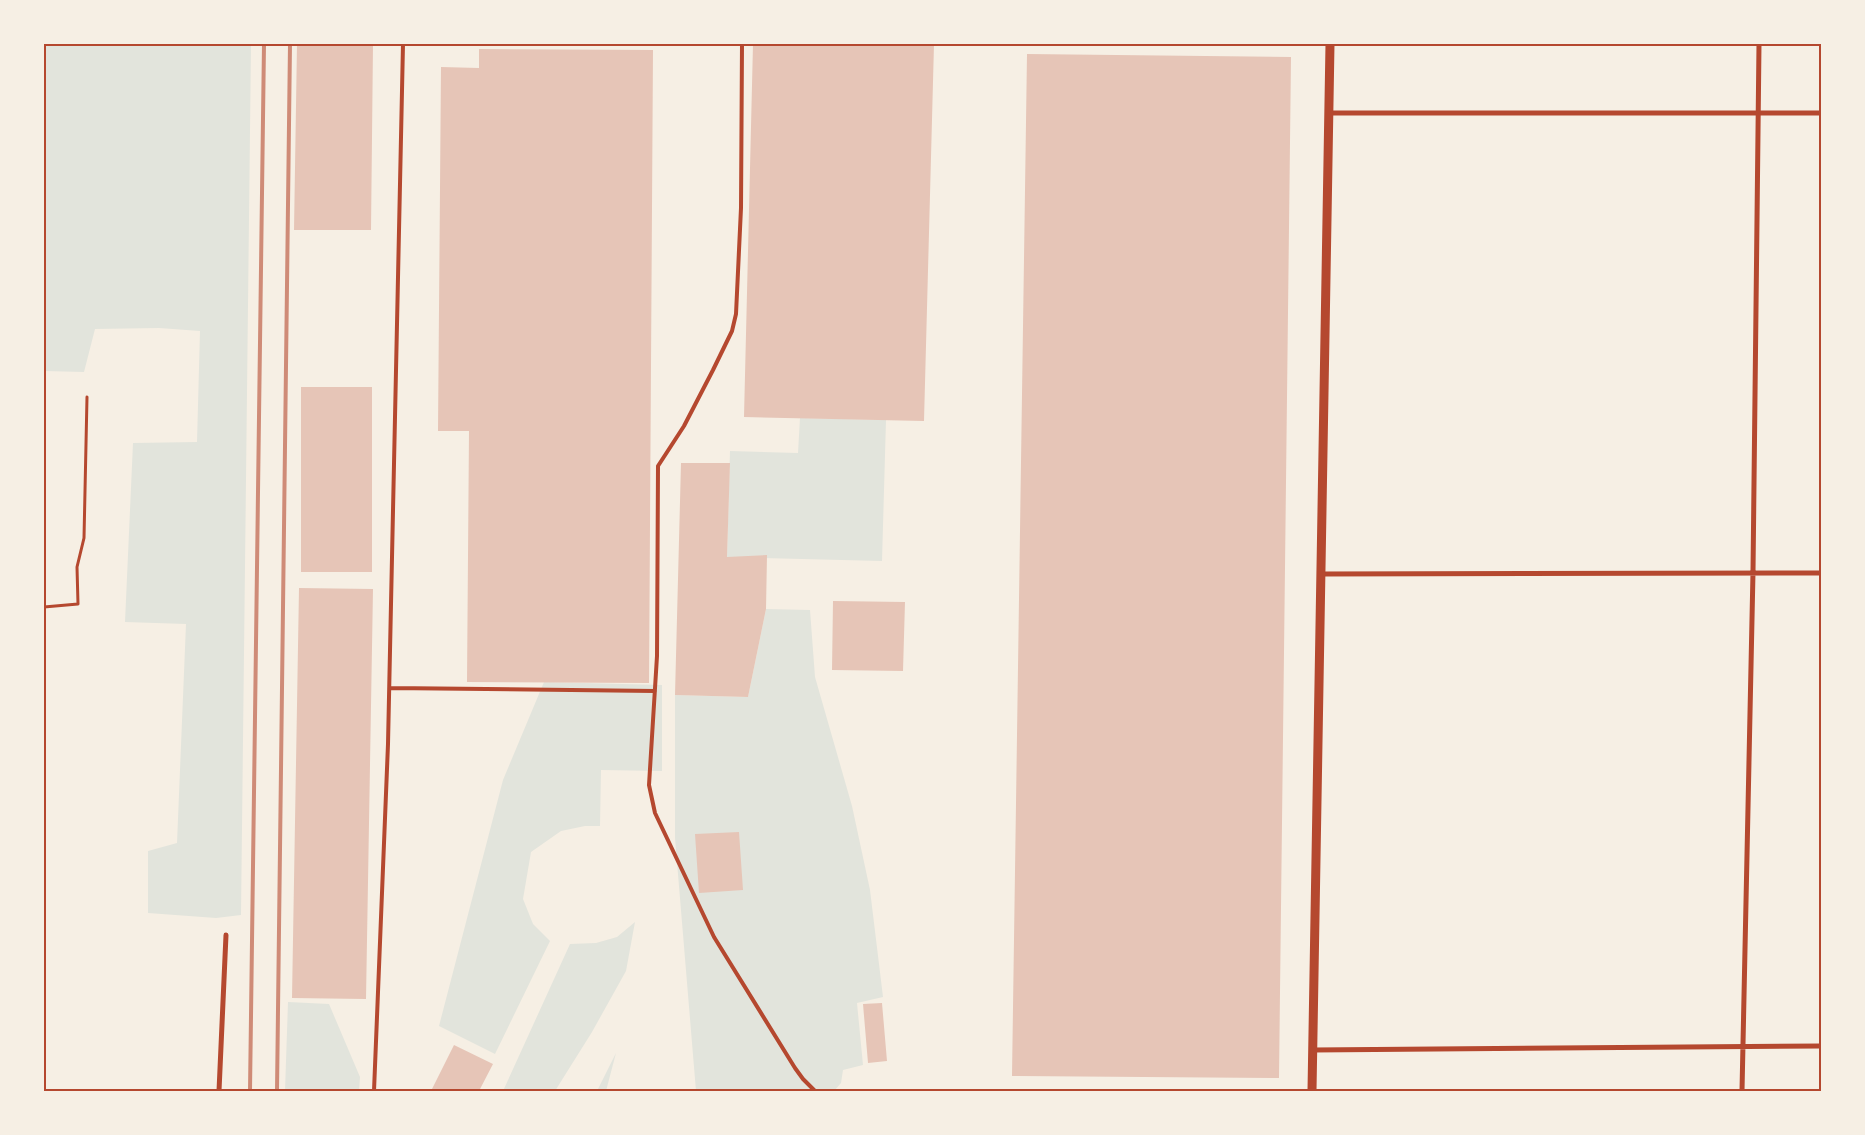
<svg xmlns="http://www.w3.org/2000/svg" width="1865" height="1135" font-family="Karla,sans-serif">
<style>
.green{fill:#e2e4dc}
.building{fill:#e6c5b7}
.lines{fill:none;stroke-linecap:round;stroke-linejoin:round}
.path{stroke:#b5482f;stroke-width:3}
.service{stroke:#b5482f;stroke-width:4}
.minor{stroke:#b5482f;stroke-width:5}
.tertiary{stroke:#b5482f;stroke-width:9}
.rail{stroke:#cf8b77;stroke-width:4}
.neatline{fill:none;stroke:#b5482f;stroke-width:2}
</style>
<rect width="100%" height="100%" fill="#f6efe4"/>
<path class="green" d="M44,44h207l-10,871 -25,3 -68,-5v-62l29,-8 9,-219 -61,-2 8,-179 64,-1 3,-111 -41,-3 -64,1 -11,43 -40,-1z
M800,418l86,2 -4,141 -155,-4 3,-106 68,2z
M766,609l44,1 5,67 37,129 18,84 13,107 -26,6 6,62 -20,5 -2,13 -7,8h-138l-21,-253v-143l73,2z
M544,682l118,3v86l-61,-1 -1,56h-15l-24,5 -30,21 -8,47 10,25 17,17 -55,113 -56,-28 64,-246z
M635,922l-9,49 -34,61 -37,59h-52l67,-147 26,-1 21,-6z
M288,1002l41,2 31,73 -1,14h-74z
M616,1053l-10,38h-9z"/>
<path class="building" d="M297,44h76l-2,186h-77z
M753,44h181l-10,377 -180,-4z
M479,49l174,1 -4,633 -182,-1 2,-251h-31l3,-364 38,1z
M1027,54l264,3 -12,1021 -267,-2z
M301,387h71v185h-71z
M681,463h49l-3,94 40,-2 -1,54 -18,88 -73,-2z
M299,588l74,1 -7,410 -74,-1z
M833,601l72,1 -2,69 -71,-1z
M739,832l4,58 -44,3 -4,-59z
M882,1003l5,58 -19,2 -5,-59z
M454,1045l39,19 -14,27h-48z"/>
<g class="lines">
<path class="path" d="M44,607l34,-3 -1,-37 7,-29 3,-141"/>
<path class="service" d="M742,44l-1,164 -5,106 -4,17 -19,39 -29,56 -26,40 -1,190 -8,129 6,28 59,124 81,131 8,11 12,12
M390,688l265,3
M374,1091l14,-347 15,-700"/>
<path class="minor" d="M1330,113h491
M1322,574l499,-1
M1313,1050l508,-4
M219,1091l7,-156
M1742,1091l11,-519 6,-528"/>
<path class="tertiary" d="M1312,1091l18,-1047"/>
<path class="rail" d="M250,1091l14,-1047
M277,1091l13,-1047"/>
</g>
<rect width="1865" height="1135" fill="none" stroke="#f6efe4" stroke-width="90"/>
<rect x="45" y="45" width="1775" height="1045" class="neatline"/>
</svg>
